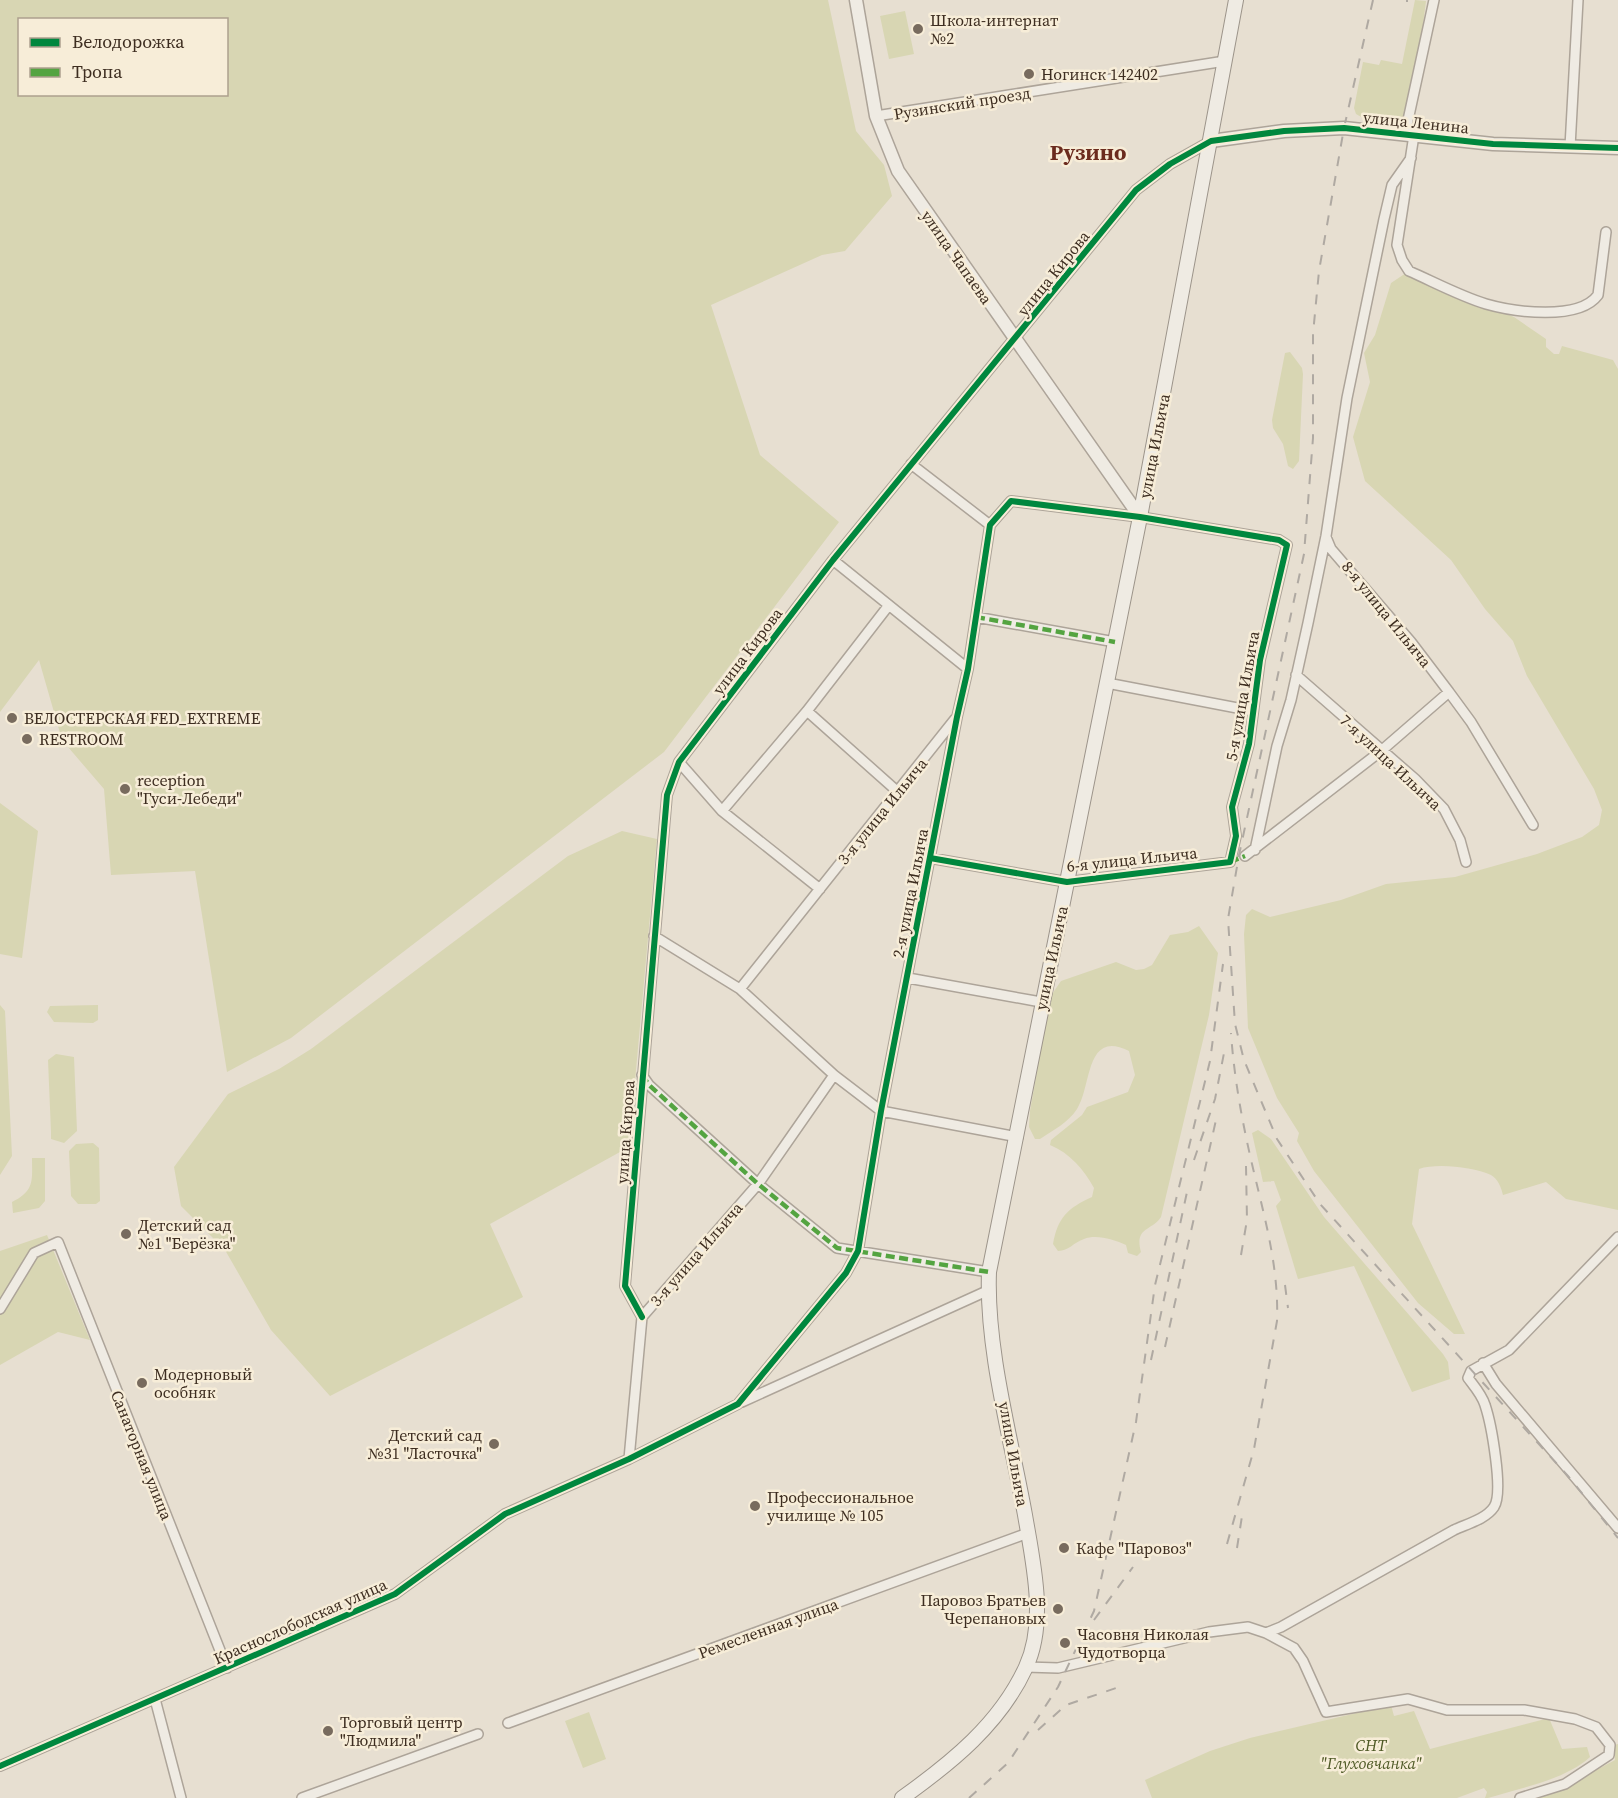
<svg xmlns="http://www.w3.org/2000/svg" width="1618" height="1798" font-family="'Source Serif 4',serif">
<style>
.green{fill:#d8d6b3;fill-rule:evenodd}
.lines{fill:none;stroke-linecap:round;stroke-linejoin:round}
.minor-casing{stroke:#ada499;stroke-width:12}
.tertiary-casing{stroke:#ada499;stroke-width:15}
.secondary-casing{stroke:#9c948a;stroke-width:16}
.minor{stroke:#efebe3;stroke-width:9}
.tertiary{stroke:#efebe3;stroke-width:12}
.secondary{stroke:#efebe3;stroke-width:14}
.rail{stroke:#afa9a2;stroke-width:2;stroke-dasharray:10 10;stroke-linecap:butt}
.quiet{stroke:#54a441;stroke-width:4.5;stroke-dasharray:9 4.5;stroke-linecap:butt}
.cycleway-casing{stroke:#f7edd8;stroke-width:10}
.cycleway{stroke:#00873e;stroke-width:6}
.poi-dot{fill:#786b5e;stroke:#f7edd8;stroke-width:2}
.labels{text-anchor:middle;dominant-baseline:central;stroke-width:5;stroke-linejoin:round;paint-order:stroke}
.poi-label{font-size:16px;fill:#3d2d20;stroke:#f7edd8;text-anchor:start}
.street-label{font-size:16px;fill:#3d2d20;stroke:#f7edd8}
.park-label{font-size:16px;font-style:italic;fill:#4f5a26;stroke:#f7edd8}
.district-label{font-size:22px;font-weight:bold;fill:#6b2b1e;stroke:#f7edd8}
</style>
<rect width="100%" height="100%" fill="#e7dfd1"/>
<path class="green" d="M0,0h828l28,131 28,34 8,31 -47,55 -23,4 -111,50 49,150 79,67 -175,230 -373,286 -64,34 -32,-201 -84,4 -7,-86 -42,-49 -23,-80 -39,52zM20,20h206v74h-206z
M1415,0l11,1 -4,32 -17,86c-14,6 -37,3 -49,-5l-2,-6 9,-46 16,3 2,-5 21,4z
M905,11l9,43 -25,5 -9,-43z
M1409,271l105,46 32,22v8l8,7h5l3,-8 51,14 5,9v841l-52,-11 -20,-17 -43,13c-2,-8 -5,-16 -12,-20 -18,-8 -54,-12 -72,-6l-7,55 53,110h-11l-36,-31 -104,-132 -17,-30 2,-8 -22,-35 -29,-70 -4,-94 2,-19 6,-6 18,8 71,-17 45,-16 69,-7 82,-23 45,-17 17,-12 3,-15 -8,-21 -67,-113 -14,-35 -28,-32 -34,-49 -86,-79 -12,-44 17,-55 -6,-29 11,-18 16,-52z
M1290,352l12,16 1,6 -4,87 -6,8 -5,-3 -5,-22 -10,-16 -1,-8 13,-67z
M0,803l38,28 -16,127 -22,-4z
M622,831l35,8 -28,308 -139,77 33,73 -193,99 -59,-66 -46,-80 -44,-44 -7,-39 54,-73 51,-25 32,-20 257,-193z
M1199,926l19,27 -9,62 -48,202c-9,14 -27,10 -20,35l-4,4 -9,-3 -2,-8c-12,-5 -29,-11 -42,-6 -10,3 -15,12 -26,12l-5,-7c5,-27 15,-36 39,-47l2,-9c-10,-18 -24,-35 -44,-43l1,-5 31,-25 5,-8 41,-15 7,-17 -6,-24c-44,-22 -37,35 -52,58 -9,14 -24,21 -37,30h-5l-6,-12 1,-16 20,-114 11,-16 55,-19 20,8 8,-1 8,-4 18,-30 18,-3z
M0,1005l5,6 7,145 -12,19z
M98,1005v15l-5,3 -39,-1 -7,-10 3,-6z
M56,1054l18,3 3,74 -13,12 -13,-4v-7l-3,-72z
M1258,1130l13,9 53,78 119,137 5,8 2,17 -38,13 -58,-126 -56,13 -22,-73 5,-6 -7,-19 -11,1 -11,-49z
M93,1143l6,5 1,53 -4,3h-18l-7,-8 -2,-45 7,-7z
M32,1158h13v43l-6,7 -26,5 -1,-11c23,-11 20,-22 20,-44z
M47,1235l43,105 -32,-8 -58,33v-114z
M1391,1705l3,11 20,-5 16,38 119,-31 13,31 25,-2 3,10c-25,23 -70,31 -102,41h-3l2,-6 -3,-4 -27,10h-305l-7,-18 65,-29 40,-13z
M589,1712l17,47 -23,9 -18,-47z
M1618,1744v54h-83l26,-9 54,-29 -1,-15z"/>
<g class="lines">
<g class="minor-casing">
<path id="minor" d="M876,116l349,-55
M1405,134l29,-134
M1414,135l-17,110 5,15 7,11c25,11 51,25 77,33 28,8 93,17 112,-9l8,-63
M1570,147l8,-147
M911,464l79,61
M1326,537l5,12 80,93 38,50
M833,560l135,109
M976,617l139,25
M1296,675l119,104 29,30 16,31 6,22
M1107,683l146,28
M807,711l91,81
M679,762l43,49 98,78
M722,811l85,-100 82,-106
M1255,850l22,-104 14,-46 17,-77 18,-87 21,-138 37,-179 8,-34 19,-27
M1245,856l136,-105 68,-59 22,30 62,103
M654,936l86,53 94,86 47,36 137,26
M908,978l133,24
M740,989l215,-270
M642,1075l7,10 109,99 79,64 152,24
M0,1309l34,-56 24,-11 169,426
M642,1317l-17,-31 42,-491 12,-33 154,-202 303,-370 34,-26 41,-23
M1483,1363l13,21 122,144
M742,1402l247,-112
M629,1459l13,-142 116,-133 76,-109
M1266,1633l28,15 9,13 23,51 82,-13 39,11h77l51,9 21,8 14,18 -1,10 -44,29 -45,14
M1026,1667l32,1 151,-36 39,-5 18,6 15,-6 173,-97c13,-6 32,-11 40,-23 10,-15 -3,-84 -9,-102 -3,-10 -11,-19 -17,-27l3,-7 38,-21 109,-113
M155,1699l26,99
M508,1723l520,-190
M0,1766l395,-172 110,-80 124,-55 109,-55 108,-131 12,-22 23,-140 76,-394 11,-48 22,-144 21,-24 129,16 139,23 8,5 -27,115 -11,84 -17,63 4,29 -6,26 -163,20 -137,-24
M302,1798l176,-64"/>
</g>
<g class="tertiary-casing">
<path id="tertiary" d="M856,0l20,116 22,55 242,346
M1211,141l73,-10 60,-3 149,16 125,4"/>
</g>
<g class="secondary-casing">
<path id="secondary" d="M902,1798c49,-35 98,-74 124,-131 21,-45 7,-105 -1,-152 -14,-77 -39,-166 -36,-243l151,-755 96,-517"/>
</g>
<use href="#minor" class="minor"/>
<use href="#tertiary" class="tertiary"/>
<use href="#secondary" class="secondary"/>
<path class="rail" d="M1373,0l-29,128 -25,143 -6,63v104l-9,116 -65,301 -11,64 7,105 9,36 33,79 43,65 248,272 50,62
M1407,2v-2
M1194,1160l21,-61 10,-51
M1241,1255l6,-35 -1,-54
M1285,1285l3,23
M1165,1347l51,-227
M1151,1360l36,-168
M1227,1544l27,-95 23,-128c2,-55 -13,-105 -25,-157 -10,-43 -18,-87 -21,-131
M1237,1548l5,-32
M1094,1620l39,-53
M1038,1730l28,-25 59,-20
M969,1798l39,-35 50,-76 36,-76 42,-189 19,-137 55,-224 13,-97"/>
<path class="quiet" d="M976,617l139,25
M1230,862l15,-6
M642,1075l7,10 109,99 79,64 152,24"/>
<g class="cycleway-casing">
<path id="cycleway" d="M642,1317l-17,-31 42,-491 12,-33 154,-202 303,-370 34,-26 41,-23 73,-10 60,-3 149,16 125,4
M0,1766l395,-172 110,-80 124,-55 109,-55 108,-131 12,-22 23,-140 76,-394 11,-48 22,-144 21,-24 129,16 139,23 8,5 -27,115 -11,84 -17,63 4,29 -6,26 -163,20 -137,-24"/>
</g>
<use href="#cycleway" class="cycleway"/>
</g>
<g class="poi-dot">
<circle cx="918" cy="29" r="6"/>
<circle cx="1029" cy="74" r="6"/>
<circle cx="12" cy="718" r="6"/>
<circle cx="27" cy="739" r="6"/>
<circle cx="125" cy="789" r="6"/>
<circle cx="126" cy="1234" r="6"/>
<circle cx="142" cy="1383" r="6"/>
<circle cx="494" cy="1444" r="6"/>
<circle cx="755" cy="1506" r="6"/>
<circle cx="1064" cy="1548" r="6"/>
<circle cx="1058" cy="1609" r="6"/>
<circle cx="1065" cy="1643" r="6"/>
<circle cx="328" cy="1731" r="6"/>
</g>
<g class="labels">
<g class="poi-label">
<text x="930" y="20">Школа-интернат<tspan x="930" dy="18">№2</tspan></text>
<text x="1041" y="74">Ногинск 142402</text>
<text x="24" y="718">ВЕЛОСТЕРСКАЯ FED_EXTREME</text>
<text x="39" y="739">RESTROOM</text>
<text x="137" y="780">reception<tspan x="137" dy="18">"Гуси-Лебеди"</tspan></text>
<text x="138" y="1225">Детский сад<tspan x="138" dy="18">№1 "Берёзка"</tspan></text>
<text x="154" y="1374">Модерновый<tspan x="154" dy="18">особняк</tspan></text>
<text x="482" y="1435" text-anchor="end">Детский сад<tspan x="482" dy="18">№31 "Ласточка"</tspan></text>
<text x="767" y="1497">Профессиональное<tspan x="767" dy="18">училище № 105</tspan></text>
<text x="1076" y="1548">Кафе "Паровоз"</text>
<text x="1046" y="1600" text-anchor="end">Паровоз Братьев<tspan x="1046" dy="18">Черепановых</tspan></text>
<text x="1077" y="1634">Часовня Николая<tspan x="1077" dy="18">Чудотворца</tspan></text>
<text x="340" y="1722">Торговый центр<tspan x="340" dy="18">"Людмила"</tspan></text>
</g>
<g class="street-label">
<text transform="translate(962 103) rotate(-9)">Рузинский проезд</text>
<text transform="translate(1416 122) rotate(6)">улица Ленина</text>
<text transform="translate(957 257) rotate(55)">улица Чапаева</text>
<text transform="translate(1053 273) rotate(-51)">улица Кирова</text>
<text transform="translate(1154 446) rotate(-79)">улица Ильича</text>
<text transform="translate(1387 614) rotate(51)">8-я улица Ильича</text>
<text transform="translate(747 651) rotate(-53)">улица Кирова</text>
<text transform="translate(1242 696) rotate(-80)">5-я улица Ильича</text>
<text transform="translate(1391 762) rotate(43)">7-я улица Ильича</text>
<text transform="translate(882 811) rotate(-51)">3-я улица Ильича</text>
<text transform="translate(1132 859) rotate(-6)">6-я улица Ильича</text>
<text transform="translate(910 893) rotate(-79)">2-я улица Ильича</text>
<text transform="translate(1051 958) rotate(-78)">улица Ильича</text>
<text transform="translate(625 1132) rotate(-86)">улица Кирова</text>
<text transform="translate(696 1254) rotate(-49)">3-я улица Ильича</text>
<text transform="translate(1014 1454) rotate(80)">улица Ильича</text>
<text transform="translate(142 1455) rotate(68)">Санаторная улица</text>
<text transform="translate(300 1621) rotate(-24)">Краснослободская улица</text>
<text transform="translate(768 1628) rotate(-20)">Ремесленная улица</text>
</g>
<g class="park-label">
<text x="1371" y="1745">СНТ<tspan x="1371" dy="18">"Глуховчанка"</tspan></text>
</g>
<g class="district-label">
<text x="1088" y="152">Рузино</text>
</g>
</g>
<rect x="18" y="18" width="210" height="78" fill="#f7edd8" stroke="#ada08e" stroke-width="1.5"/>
<rect x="30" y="38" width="30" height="9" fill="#00873e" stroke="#ada08e" stroke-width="1.5"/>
<text x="72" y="48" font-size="18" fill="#3d2d20">Велодорожка</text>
<rect x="30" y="68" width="30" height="9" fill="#54a441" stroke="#ada08e" stroke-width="1.5"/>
<text x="72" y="78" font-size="18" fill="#3d2d20">Тропа</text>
</svg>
